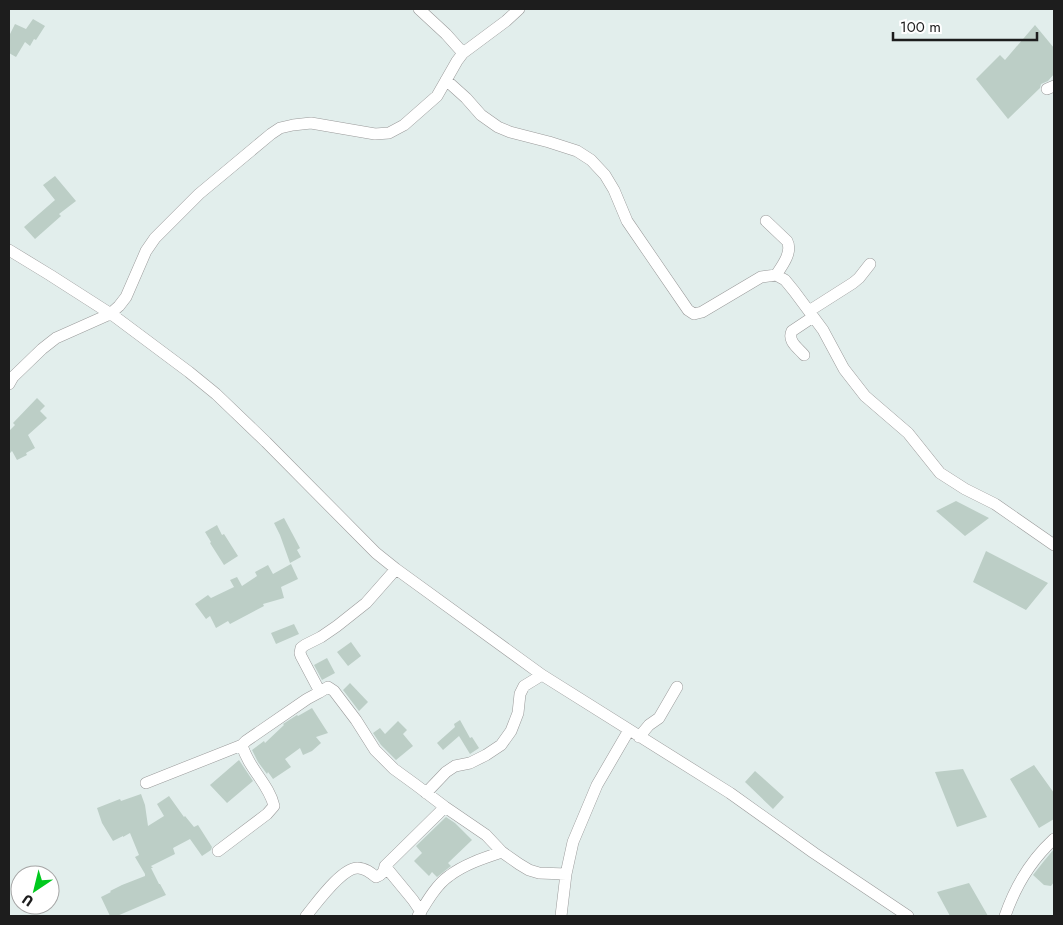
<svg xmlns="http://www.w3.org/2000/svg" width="1063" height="925" font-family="Jost,sans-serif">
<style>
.building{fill:#bccec6}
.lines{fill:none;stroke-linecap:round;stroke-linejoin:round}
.minor-casing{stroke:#9a9a9a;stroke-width:12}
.minor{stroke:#fff;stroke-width:11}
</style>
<rect width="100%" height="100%" fill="#e2eeec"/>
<path class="building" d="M33,19l12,7 -9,14 -2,-1 -4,7 -5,-4 -9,15 -7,-4v-17l6,-12 11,5z
M1035,25l19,23v26l-6,7 -7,3 -1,4 -32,31 -32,-40 24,-24 5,5z
M55,176l21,25 -17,13 2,2 -26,23 -11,-12 31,-27 -12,-15z
M37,398l8,8 -5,5 7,7 -19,17 7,13 -9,5 1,2 -10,5 -5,-9 -3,3v-23l6,-6 -2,-2z
M956,501l33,17 -24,18 -29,-25z
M284,518l16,30 -3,2 4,7 -11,6 -10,-28 -6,-12z
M217,525l5,10 2,-1 14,22 -14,9 -14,-22 1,-1 -6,-10z
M986,551l62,32 -22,27 -53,-28z
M291,564l7,15 -17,8 3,11 -21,6 1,2 -34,18 -2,-3 -12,7 -6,-12 -4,3 -11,-15 13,-9 3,3 23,-11 -4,-7 7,-3 5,9 15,-10 -2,-4 13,-7 5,9z
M294,624l5,10 -23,10 -5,-11z
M351,642l10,14 -13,10 -11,-14z
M327,658l8,15 -13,7 -8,-15z
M350,683l18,19 -9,9 -16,-21z
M312,708l16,25 -12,4 5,6 -9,8 -9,4 -3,-7 -15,11 6,8 -18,12 -5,-7 -1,2 -9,-12 -6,-12 12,-9 1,2 19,-18 -1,-1 14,-9 1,1z
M460,720l10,18 2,-1 7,11 -9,6 -11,-18 -16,14 -6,-7 18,-16 -1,-3z
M398,721l9,9 -4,4 10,12 -17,14 -15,-15 -8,-12 7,-5 5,6z
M239,760l14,21 -26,22 -17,-18z
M1034,765l20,28v26l-15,9 -29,-49z
M963,769l24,48 -30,10 -22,-55z
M755,771l29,26 -11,12 -28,-27z
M141,794l4,11 3,21 16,-10 -7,-12 12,-8 15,21 1,-1 9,11 4,-2 14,22 -1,3 -9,6 -12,-17 -17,9 2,6 -24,12 2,2h-2l8,16h1l6,11 -49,21h-7l-9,-19 10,-5 -1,-1 12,-6 23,-9v-2l-10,-17 4,-2 -9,-22 -7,4v-1l-10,5 -11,-18 -5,-15 23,-9 1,2z
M446,817l9,6 17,17 -24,23 3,3 -14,11 -5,-5 -3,4 -15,-15 8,-8 -6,-7z
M1054,849v33l-3,4 -7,-1 -11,-10 11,-14z
M969,883l19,33h-38l-13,-24z"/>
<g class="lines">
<g class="minor-casing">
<path id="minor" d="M419,9l27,25 17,19
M446,80l20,18 15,17 17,12 12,5 39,10 28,9 14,9 14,15 9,15 13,31 61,89 6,4 8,-2 59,-35 15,-2 9,5 9,11 29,39 21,39 21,27 43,37 32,40 25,16 30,15 59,41
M1047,89l7,-3
M766,221l21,20c6,11 -5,25 -11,34
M9,250l41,25 64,41 75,56 27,22 50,48 110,111 20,16 146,106 188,118 84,60 94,63
M809,311l44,-28 6,-5 11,-14
M804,355c-6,-7 -17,-14 -12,-24l21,-14
M9,384l4,-7 29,-28 14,-11 54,-24 9,-8 7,-9 20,-46 9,-13 44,-44 72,-60 9,-6 13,-3 18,-2 64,11 14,-1 15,-8 33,-29 20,-35 6,-8 43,-32 13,-12
M320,692l8,-5 6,4 22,29 19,30 19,19 22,16 29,22 41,28 16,17 17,12 10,6 10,3 27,1
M639,737l10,-12 10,-7 18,-31
M146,783l96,-38
M426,793l20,-21 9,-6 15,-3 16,-8 15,-10 10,-14 7,-18 2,-19 4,-8 18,-11
M218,851l49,-37 7,-8c-5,-22 -26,-38 -32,-61l4,-4 61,-42 13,-7 -19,-36 -1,-3 1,-5 4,-3 16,-8 16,-11 29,-23 30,-34
M385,866l28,34 8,12
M306,916c10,-12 36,-49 52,-48 7,0 13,5 18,9 6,-2 8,-5 9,-11l60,-59
M418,916c8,-13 18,-31 31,-40 16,-12 35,-18 53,-24
M561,916l5,-42 7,-32 24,-57 32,-55
M1005,916c10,-29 26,-56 49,-77"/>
</g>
<use href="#minor" class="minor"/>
</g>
<rect width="1063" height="925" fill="none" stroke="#1d1d1d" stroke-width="20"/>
<g transform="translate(35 890) rotate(215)"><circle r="24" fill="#ffffff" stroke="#a5a5a5"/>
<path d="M0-4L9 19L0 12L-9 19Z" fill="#00c91e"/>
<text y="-8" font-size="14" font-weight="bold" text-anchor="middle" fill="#1d1d1d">U</text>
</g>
<path d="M893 32v8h144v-8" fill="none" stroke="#1d1d1d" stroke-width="2.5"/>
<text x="900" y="32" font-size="15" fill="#1d1d1d" stroke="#ffffff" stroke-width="4" paint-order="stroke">100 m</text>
</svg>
